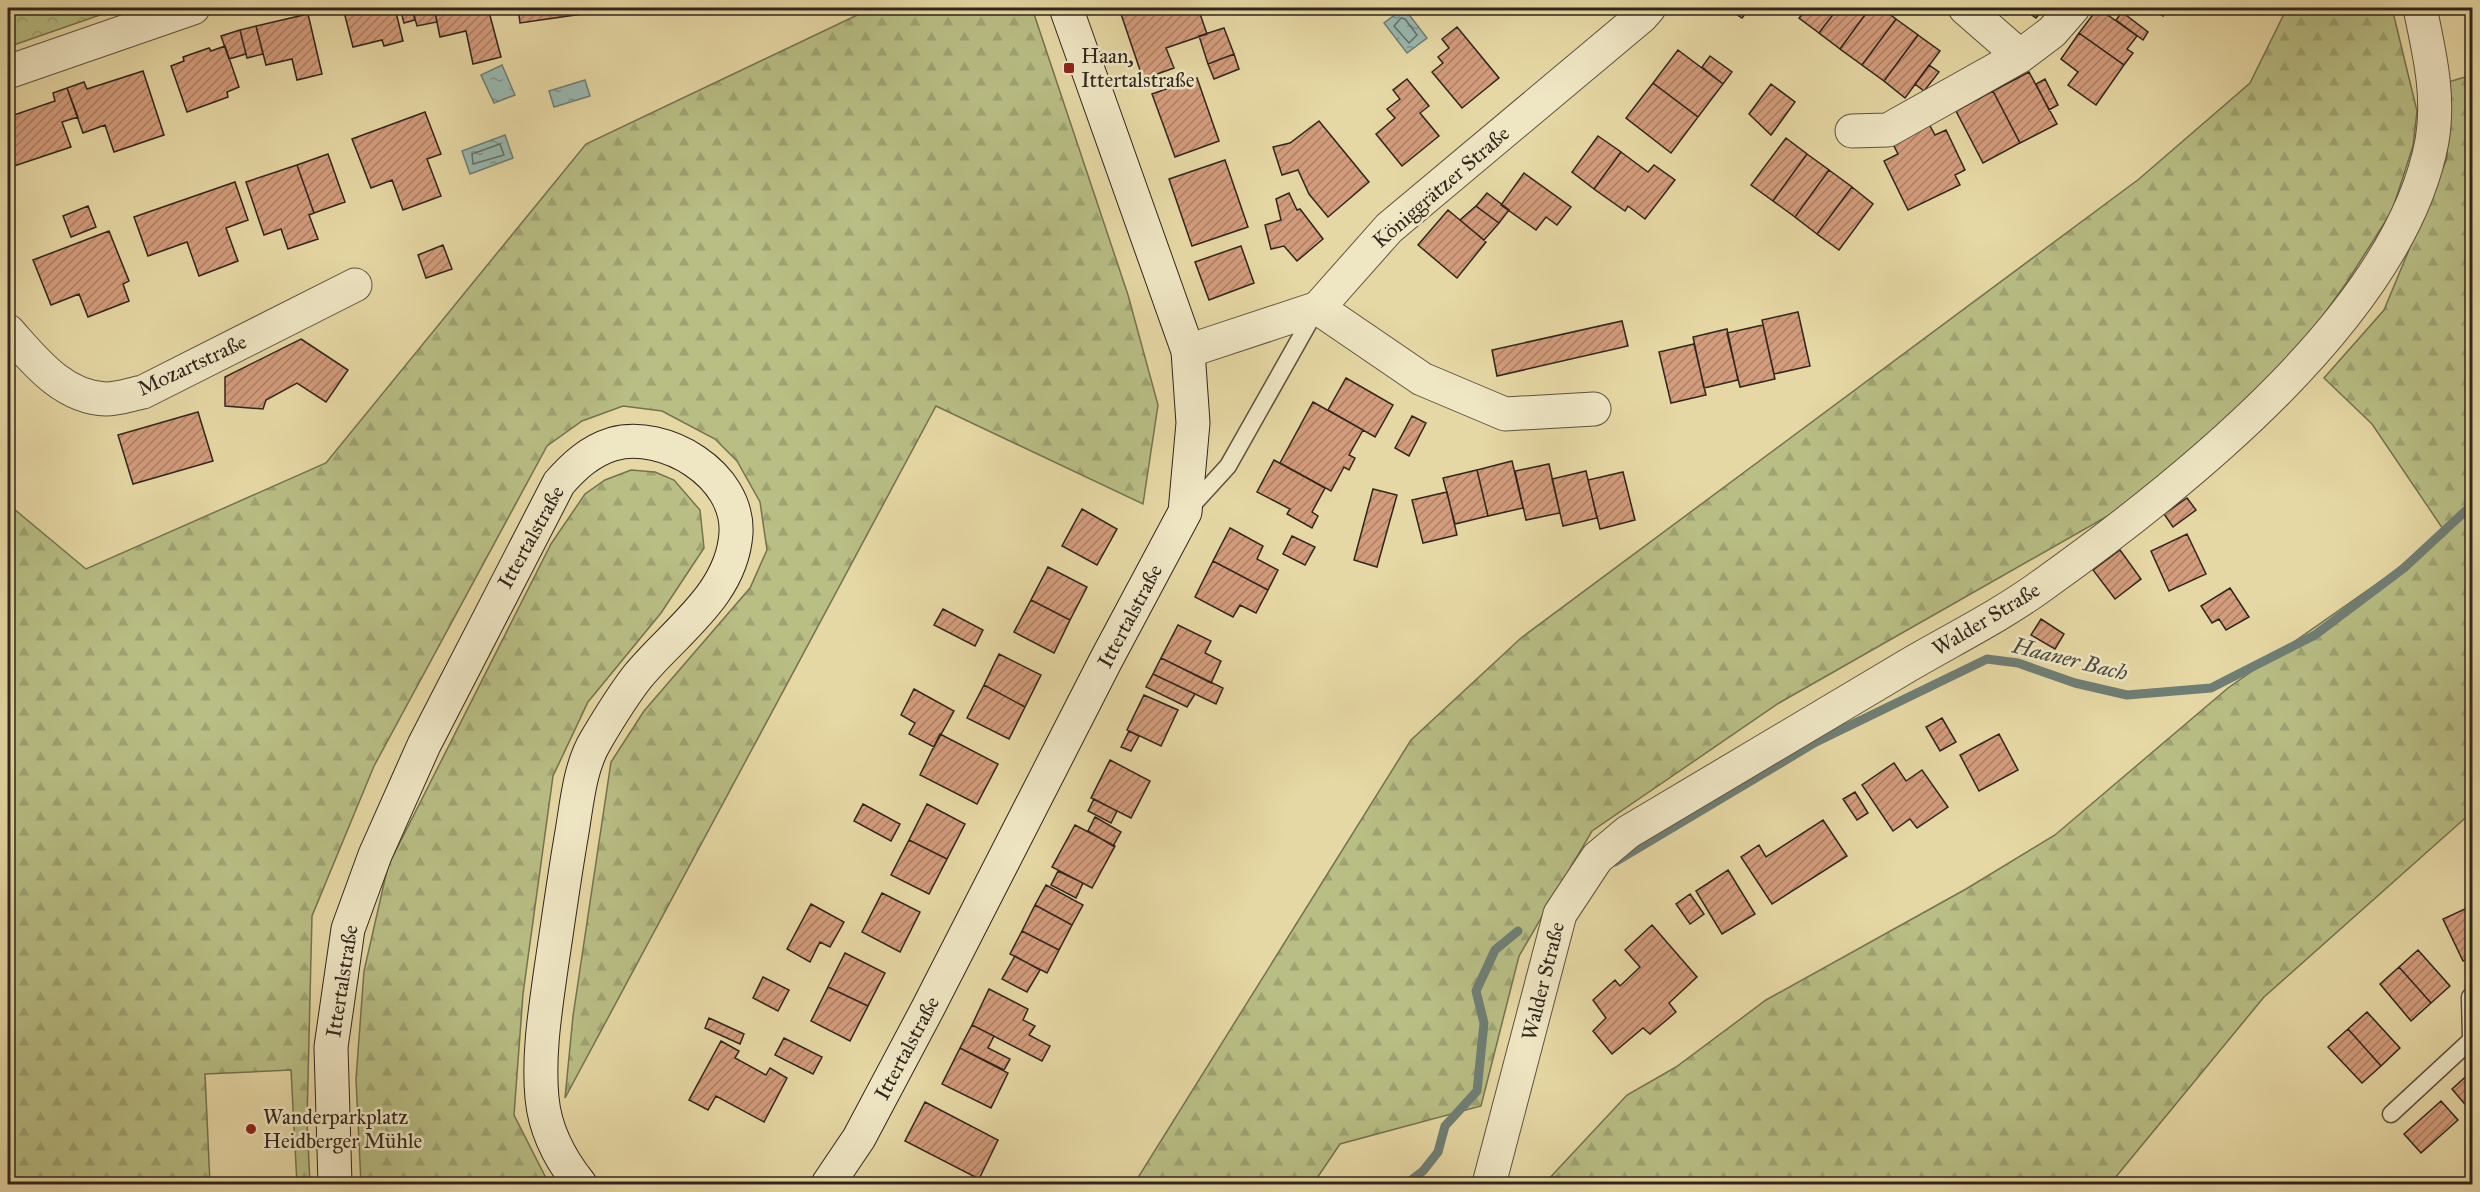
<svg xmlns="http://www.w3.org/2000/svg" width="2480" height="1192" font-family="'IM FELL Great Primer',serif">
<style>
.forest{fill:url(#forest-firs);stroke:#747250;stroke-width:1.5}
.park{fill:url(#park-crowns);stroke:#747250;stroke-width:1.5}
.water{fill:url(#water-ripples);stroke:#6f7e75;stroke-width:1.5}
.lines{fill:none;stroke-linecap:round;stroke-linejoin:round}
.shore{stroke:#646f66;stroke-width:1.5}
.stream{stroke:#6f7e75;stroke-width:9}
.building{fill:url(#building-hatch);stroke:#30261d;stroke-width:1.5}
.lane-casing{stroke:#5e523f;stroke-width:19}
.street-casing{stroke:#5e523f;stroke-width:35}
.secondary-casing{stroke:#30261d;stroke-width:35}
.lane{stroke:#efe6c4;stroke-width:16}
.street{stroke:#efe6c4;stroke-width:33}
.secondary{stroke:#efe6c4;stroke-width:33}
.poi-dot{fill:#8f2418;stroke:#efe6c4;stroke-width:2}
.labels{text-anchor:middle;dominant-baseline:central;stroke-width:5;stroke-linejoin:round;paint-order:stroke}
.poi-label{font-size:21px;fill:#30261d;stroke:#efe6c4;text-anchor:start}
.street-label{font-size:21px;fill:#30261d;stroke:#efe6c4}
.water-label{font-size:22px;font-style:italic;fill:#4a4a42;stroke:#efe6c4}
</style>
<defs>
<pattern id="forest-firs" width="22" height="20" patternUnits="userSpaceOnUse" patternTransform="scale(1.5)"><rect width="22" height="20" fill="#b8be84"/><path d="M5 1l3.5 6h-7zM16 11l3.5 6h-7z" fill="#9ea372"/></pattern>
<pattern id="park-crowns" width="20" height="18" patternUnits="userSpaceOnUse" patternTransform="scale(1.5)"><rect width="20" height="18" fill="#b8be84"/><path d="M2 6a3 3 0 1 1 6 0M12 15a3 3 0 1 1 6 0" fill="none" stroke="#9ea372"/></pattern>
<pattern id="water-ripples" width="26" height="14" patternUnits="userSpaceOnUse" patternTransform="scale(1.5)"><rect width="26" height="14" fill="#99b8af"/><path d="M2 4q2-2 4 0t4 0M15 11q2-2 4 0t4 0" fill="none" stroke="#7d958e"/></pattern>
<pattern id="building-hatch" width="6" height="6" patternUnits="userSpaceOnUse" patternTransform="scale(1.5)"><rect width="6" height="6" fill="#d39c7c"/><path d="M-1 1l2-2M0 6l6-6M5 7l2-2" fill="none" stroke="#ac7f65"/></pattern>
</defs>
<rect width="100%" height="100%" fill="#e6d8a4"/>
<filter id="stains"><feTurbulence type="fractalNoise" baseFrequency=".00333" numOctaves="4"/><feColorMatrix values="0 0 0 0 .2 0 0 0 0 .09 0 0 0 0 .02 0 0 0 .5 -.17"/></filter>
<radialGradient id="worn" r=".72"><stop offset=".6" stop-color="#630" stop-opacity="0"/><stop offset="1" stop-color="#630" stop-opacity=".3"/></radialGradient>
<path class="forest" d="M872,8h160l96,287 30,110 -15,99 -207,-98 -371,692 8,-82 38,-254 33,-51 106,-123 17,-38 -7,-48 -23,-41 -22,-22 -53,-28 -39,-5 -41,15 -35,25 -173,320 -62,150 -5,204 3,64h-13l-6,-114 -86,4 5,110h-202v-680l78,65 240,-106 260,-319z
M2287,8h105l25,103 -4,35 -21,65 -45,71 -43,60 -114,113 -56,46 -355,202 -187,128 -73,125 -38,150 -141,38 -27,40h-179l277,-444 110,-102 618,-459 111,-96z
M2472,75v737l-208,185 -154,187h-566l83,-89 49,-28 90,-67 200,-111 89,-54 173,-147 167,-117 48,-42 -71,-105 -48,-46 60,-68 63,-152 1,-76z
M631,470l24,2 19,8 26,30 4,38 -43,65 -73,89 -35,74 -30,218 -9,121 35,69h-188l-5,-105 8,-108 24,-105 163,-322 34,-50 20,-14z"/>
<path class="park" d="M8,8h112l-112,39z"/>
<path class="water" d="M1404,8l23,30 -20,15 -23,-30z
M502,65l13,30 -21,8 -13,-28z
M585,80l5,16 -36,11 -5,-16z
M505,135l8,23 -43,16 -8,-23z"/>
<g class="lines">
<path class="shore" d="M1401,18l4,1 12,16 -8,8 -15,-17z
M500,144l4,11 -31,9 -1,-10z"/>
<path class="stream" d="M1615,862l201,-120 171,-83 31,4 57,20 52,12 84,-7 104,-53 89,-67 68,-63
M1406,1184l17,-13 15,-19 7,-26 32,-35 7,-68 -8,-32 19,-41 23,-19"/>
</g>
<path class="building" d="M343,8h52l8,33 -19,5 -2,-6 -29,7z
M400,8h12l3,12 -11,3z
M412,8h22l3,14 -20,4z
M434,8h54l13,49 -28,7 -7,-33 -26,6z
M518,8h63l1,6 -62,9z
M1131,8h67l9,26 -41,14 8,20 -31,11 -23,-68z
M1727,8h23l-8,10z
M1807,8h31l-19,25 -20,-15z
M1838,8h32l-30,41 -21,-16z
M1870,8h11l15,11 -34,46 -22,-16z
M1996,8h15l-5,7z
M2022,8h22l-8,10z
M2098,8l39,28 -10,13 6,4 -9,12 -45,-32z
M2151,8h18l-6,8z
M2122,12l26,20 -5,8 -27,-20z
M308,14l14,60 -25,6 -5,-21 -26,6 -10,-39z
M1896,19l22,16 -34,46 -22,-16z
M256,26l7,28 -16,4 -7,-28z
M1457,27l42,51 -37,30 -30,-36 11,-9 -5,-6 11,-9 -7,-9z
M1224,28l10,26 -26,10 -9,-28z
M240,30l6,24 -17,5 -8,-23z
M2079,33l45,32 -28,40 -28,-20 10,-13 -17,-13z
M1918,35l22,16 -35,47 -21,-17z
M225,46l14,41 -12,5 1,5 -41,15 -16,-46 13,-5 -1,-4 26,-9 2,3z
M1678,50l45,34 -25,33 -45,-34z
M1234,54l5,15 -25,10 -6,-15z
M1710,56l22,16 -9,12 -21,-17z
M1929,65l10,7 -15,19 -9,-7z
M143,71l21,64 -50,17 -9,-27 -22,8 -16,-45 17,-6 3,7z
M2029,72l28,52 -37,19 -27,-52z
M1197,78l22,63 -44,16 -23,-63z
M1407,79l22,27 -9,7 19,23 -37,30 -26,-32 19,-16 -8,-9 13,-10 -7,-9z
M2045,79l13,26 -9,5 -13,-26z
M1653,83l45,34 -27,36 -45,-35z
M1771,84l24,18 -24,33 -22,-21z
M67,88l11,29 -16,5 9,25 -57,19 -6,-20v-29l47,-16 -2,-8z
M1993,91l27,52 -37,20 -27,-52z
M425,112l16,42 -14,5 14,37 -38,14 -11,-30 -21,8 -19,-49z
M1319,121l50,61 -41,35 -19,-23 -11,-24 -16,5 -9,-28 17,-4z
M1929,124l6,11 11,-5 19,40 -10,5 5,10 -52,25 -24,-49 14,-7 -6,-12z
M1598,136l23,16 -27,37 -22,-17z
M1786,138l21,16 -34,47 -22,-16z
M1621,152l27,20 6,-7 21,15 -30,39 -17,-13 -3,5 -31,-22z
M328,154l17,48 -31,11 -17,-48z
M1807,154l22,16 -34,47 -22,-16z
M1225,160l23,67 -56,19 -23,-67z
M297,165l17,48 -5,2 9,24 -30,10 -7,-20 -17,6 -18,-53z
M1829,170l23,17 -35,47 -22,-17z
M1524,173l47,34 -14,18 -11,-8 -10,13 -35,-25z
M235,182l13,38 -22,8 12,33 -39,15 -12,-34 -39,14 -14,-39z
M1852,187l21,17 -34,46 -22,-16z
M1289,193l8,17 3,-1 23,30 -26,22 -13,-15 -13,3 -6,-24 16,-5 -5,-21z
M1487,193l22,17 -10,13 -23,-17z
M88,206l8,21 -25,10 -8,-21z
M1476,206l23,17 -15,17 -24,-20z
M1448,210l38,32 -29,36 -39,-33z
M109,231l20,50 -6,3 6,17 -41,16 -9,-23 -28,11 -18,-45z
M443,245l9,24 -26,9 -8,-23z
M1241,246l13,37 -45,17 -14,-38z
M1798,312l12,54 -36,8 -12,-54z
M1622,321l6,25 -131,30 -5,-26z
M1763,325l12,54 -35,8 -13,-54z
M1727,329l11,51 -34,8 -11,-51z
M301,339l47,31 -22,32 -29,-19 -31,17 -3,9 -38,-3v-29z
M1694,344l12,51 -35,8 -12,-51z
M1346,378l47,27 -18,32 -47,-27z
M1313,402l50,28 -14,25 6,3 -6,12 -5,-3 -13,24 -51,-28z
M198,412l15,49 -80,23 -15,-49z
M1412,416l14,7 -17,33 -14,-8z
M1274,460l51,28 -13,24 6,4 -6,12 -25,-14 3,-5 -33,-17z
M1512,461l11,47 -35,8 -11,-46z
M1549,464l11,49 -34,7 -11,-49z
M1477,470l11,46 -33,8 -12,-46z
M1586,471l11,47 -34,8 -11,-47z
M1623,472l12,48 -35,9 -12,-49z
M1373,489l24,6 -20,72 -23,-7z
M1447,492l10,43 -34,8 -11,-43z
M2187,498l9,12 -23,17 -9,-13z
M1082,509l35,20 -20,36 -35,-19z
M1230,528l33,18 -6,13 21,11 -10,20 -55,-29z
M2187,534l19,40 -37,17 -18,-40z
M1292,536l23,11 -10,18 -22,-11z
M2120,550l21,29 -26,20 -22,-29z
M1213,561l55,29 -12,23 -16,-8 -7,12 -38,-20z
M1048,567l39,20 -17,33 -39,-20z
M2230,588l19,29 -23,13 -7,-11 -7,4 -11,-17z
M1031,600l39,20 -16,33 -40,-21z
M943,609l40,21 -8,16 -41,-21z
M2041,619l23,15 -9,15 -24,-14z
M1178,625l33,16 -6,12 16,8 -10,22 -50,-25z
M999,654l42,21 -16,32 -41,-22z
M1161,658l62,30 -7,16 -63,-30z
M1153,674l42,20 -8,13 -41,-20z
M984,685l41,22 -16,32 -42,-21z
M914,689l40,22 -20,36 -25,-13 6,-11 -14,-8z
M1144,695l34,15 -17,36 -34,-16z
M1942,718l14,24 -16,9 -14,-24z
M1129,731l10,5 -8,15 -10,-4z
M940,734l58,30 -21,40 -57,-29z
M1999,734l19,36 -39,21 -19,-36z
M1110,760l40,21 -19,37 -40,-20z
M1894,763l12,18 16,-11 26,37 -31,21 -7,-9 -17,12 -31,-46z
M1855,792l13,21 -11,7 -14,-21z
M1094,799l23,12 -6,12 -23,-12z
M863,804l37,20 -9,17 -37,-20z
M927,804l38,20 -18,35 -38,-19z
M1095,817l26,15 -8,14 -25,-15z
M1823,820l24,36 -75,48 -31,-47 18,-12 7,12z
M1075,825l40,21 -23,42 -40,-21z
M909,840l38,19 -18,35 -38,-19z
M1728,870l27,44 -33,20 -26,-43z
M1058,871l25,12 -7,15 -25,-13z
M1046,885l37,20 -11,20 -37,-20z
M882,893l38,19 -20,40 -38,-20z
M1690,894l14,20 -14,10 -14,-20z
M811,904l33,18 -14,25 -10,-5 -10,20 -23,-13z
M1035,905l37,20 -13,25 -37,-19z
M2472,906v15l-5,-13z
M2467,908l5,13v35l-9,5 -20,-42z
M1652,925l45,52 -28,26 7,9 -26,22 -7,-6 -31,26 -19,-23 13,-13 -13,-18 22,-20 5,6 20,-19 -15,-17z
M1022,931l37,19 -12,23 -37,-19z
M2418,950l32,36 -19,17 -32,-36z
M845,953l40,20 -17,33 -40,-19z
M1015,956l25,14 -13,22 -25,-13z
M2399,967l32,36 -20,18 -31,-37z
M763,977l26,13 -11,21 -25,-13z
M828,987l40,19 -18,35 -39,-20z
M989,989l39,20 -5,11 12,6 -6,9 21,11 -8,15 -70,-36z
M2367,1012l33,36 -19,18 -33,-37z
M709,1018l35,16 -4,10 -35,-16z
M972,1025l22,11 -6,12 22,11 -6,11 -44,-22z
M2348,1029l33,37 -19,17 -34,-36z
M784,1038l38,19 -9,17 -38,-19z
M721,1041l18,10 -4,7 31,17 4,-7 17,10 -23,44 -48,-26 -8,14 -19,-10z
M960,1048l48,25 -17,35 -49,-24z
M2472,1071v35l-3,3 -17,-20z
M2441,1101l17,19 -37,33 -17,-19z
M925,1102l73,38 -19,39 -74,-38z"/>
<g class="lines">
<g class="lane-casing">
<path id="lane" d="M1188,510l40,-44 88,-156
M2391,1114l80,-74 -1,-43 2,-2"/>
</g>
<g class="street-casing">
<path id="street" d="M2020,56l32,-24 21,-24
M8,72l185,-64
M1852,131l36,-1 132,-74 -55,-48
M1318,308l104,71 83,35 89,-5
M8,331c26,29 55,67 98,68 12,0 26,-5 37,-7l212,-107
M1188,351l130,-43 71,-80 253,-212 7,-8
M1489,1184l71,-270 37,-56 31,-26c93,-56 186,-111 279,-166 46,-27 95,-51 137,-82 137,-98 356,-270 388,-443 8,-46 -3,-89 -12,-133"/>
</g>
<g class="secondary-casing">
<path id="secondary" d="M335,1184l-4,-137 17,-118 27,-74 49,-110 135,-262c15,-17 31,-32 54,-39 51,-14 126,30 123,89 -4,62 -61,98 -98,143 -15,19 -29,42 -42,64 -16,26 -19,62 -24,92 -8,46 -14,91 -21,137 -6,43 -13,86 -9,129 3,33 18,61 38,86
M828,1184l31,-46 69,-130 178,-348 79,-148 8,-89 -5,-72 -122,-343"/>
</g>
<use href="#lane" class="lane"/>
<use href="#street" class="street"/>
<use href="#secondary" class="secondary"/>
</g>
<g class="poi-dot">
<rect x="1063" y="62" width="12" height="12" rx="3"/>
<circle cx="251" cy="1129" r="6"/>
</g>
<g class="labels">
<g class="poi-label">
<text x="1081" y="56">Haan,<tspan x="1081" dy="24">Ittertalstraße</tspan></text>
<text x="263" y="1117">Wanderparkplatz<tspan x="263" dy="24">Heidberger Mühle</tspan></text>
</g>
<g class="street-label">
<text transform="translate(1441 187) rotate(-41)">Königgrätzer Straße</text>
<text transform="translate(192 365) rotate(-25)">Mozartstraße</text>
<text transform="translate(531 537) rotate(-61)">Ittertalstraße</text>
<text transform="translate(1130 616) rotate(-62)">Ittertalstraße</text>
<text transform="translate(1986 619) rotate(-31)">Walder Straße</text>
<text transform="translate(342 981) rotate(-81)">Ittertalstraße</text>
<text transform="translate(1543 981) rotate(-76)">Walder Straße</text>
<text transform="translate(907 1048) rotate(-62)">Ittertalstraße</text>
</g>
<g class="water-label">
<text transform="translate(2070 659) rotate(14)">Haaner Bach</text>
</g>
</g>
<rect width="2480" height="1192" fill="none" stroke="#e6d8a4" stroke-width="30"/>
<rect x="9" y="9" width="2462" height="1174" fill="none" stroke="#30261d" stroke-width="3"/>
<rect x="15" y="15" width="2450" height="1162" fill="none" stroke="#30261d" stroke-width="1.5"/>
<rect width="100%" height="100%" filter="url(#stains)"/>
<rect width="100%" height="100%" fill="url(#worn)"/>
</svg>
